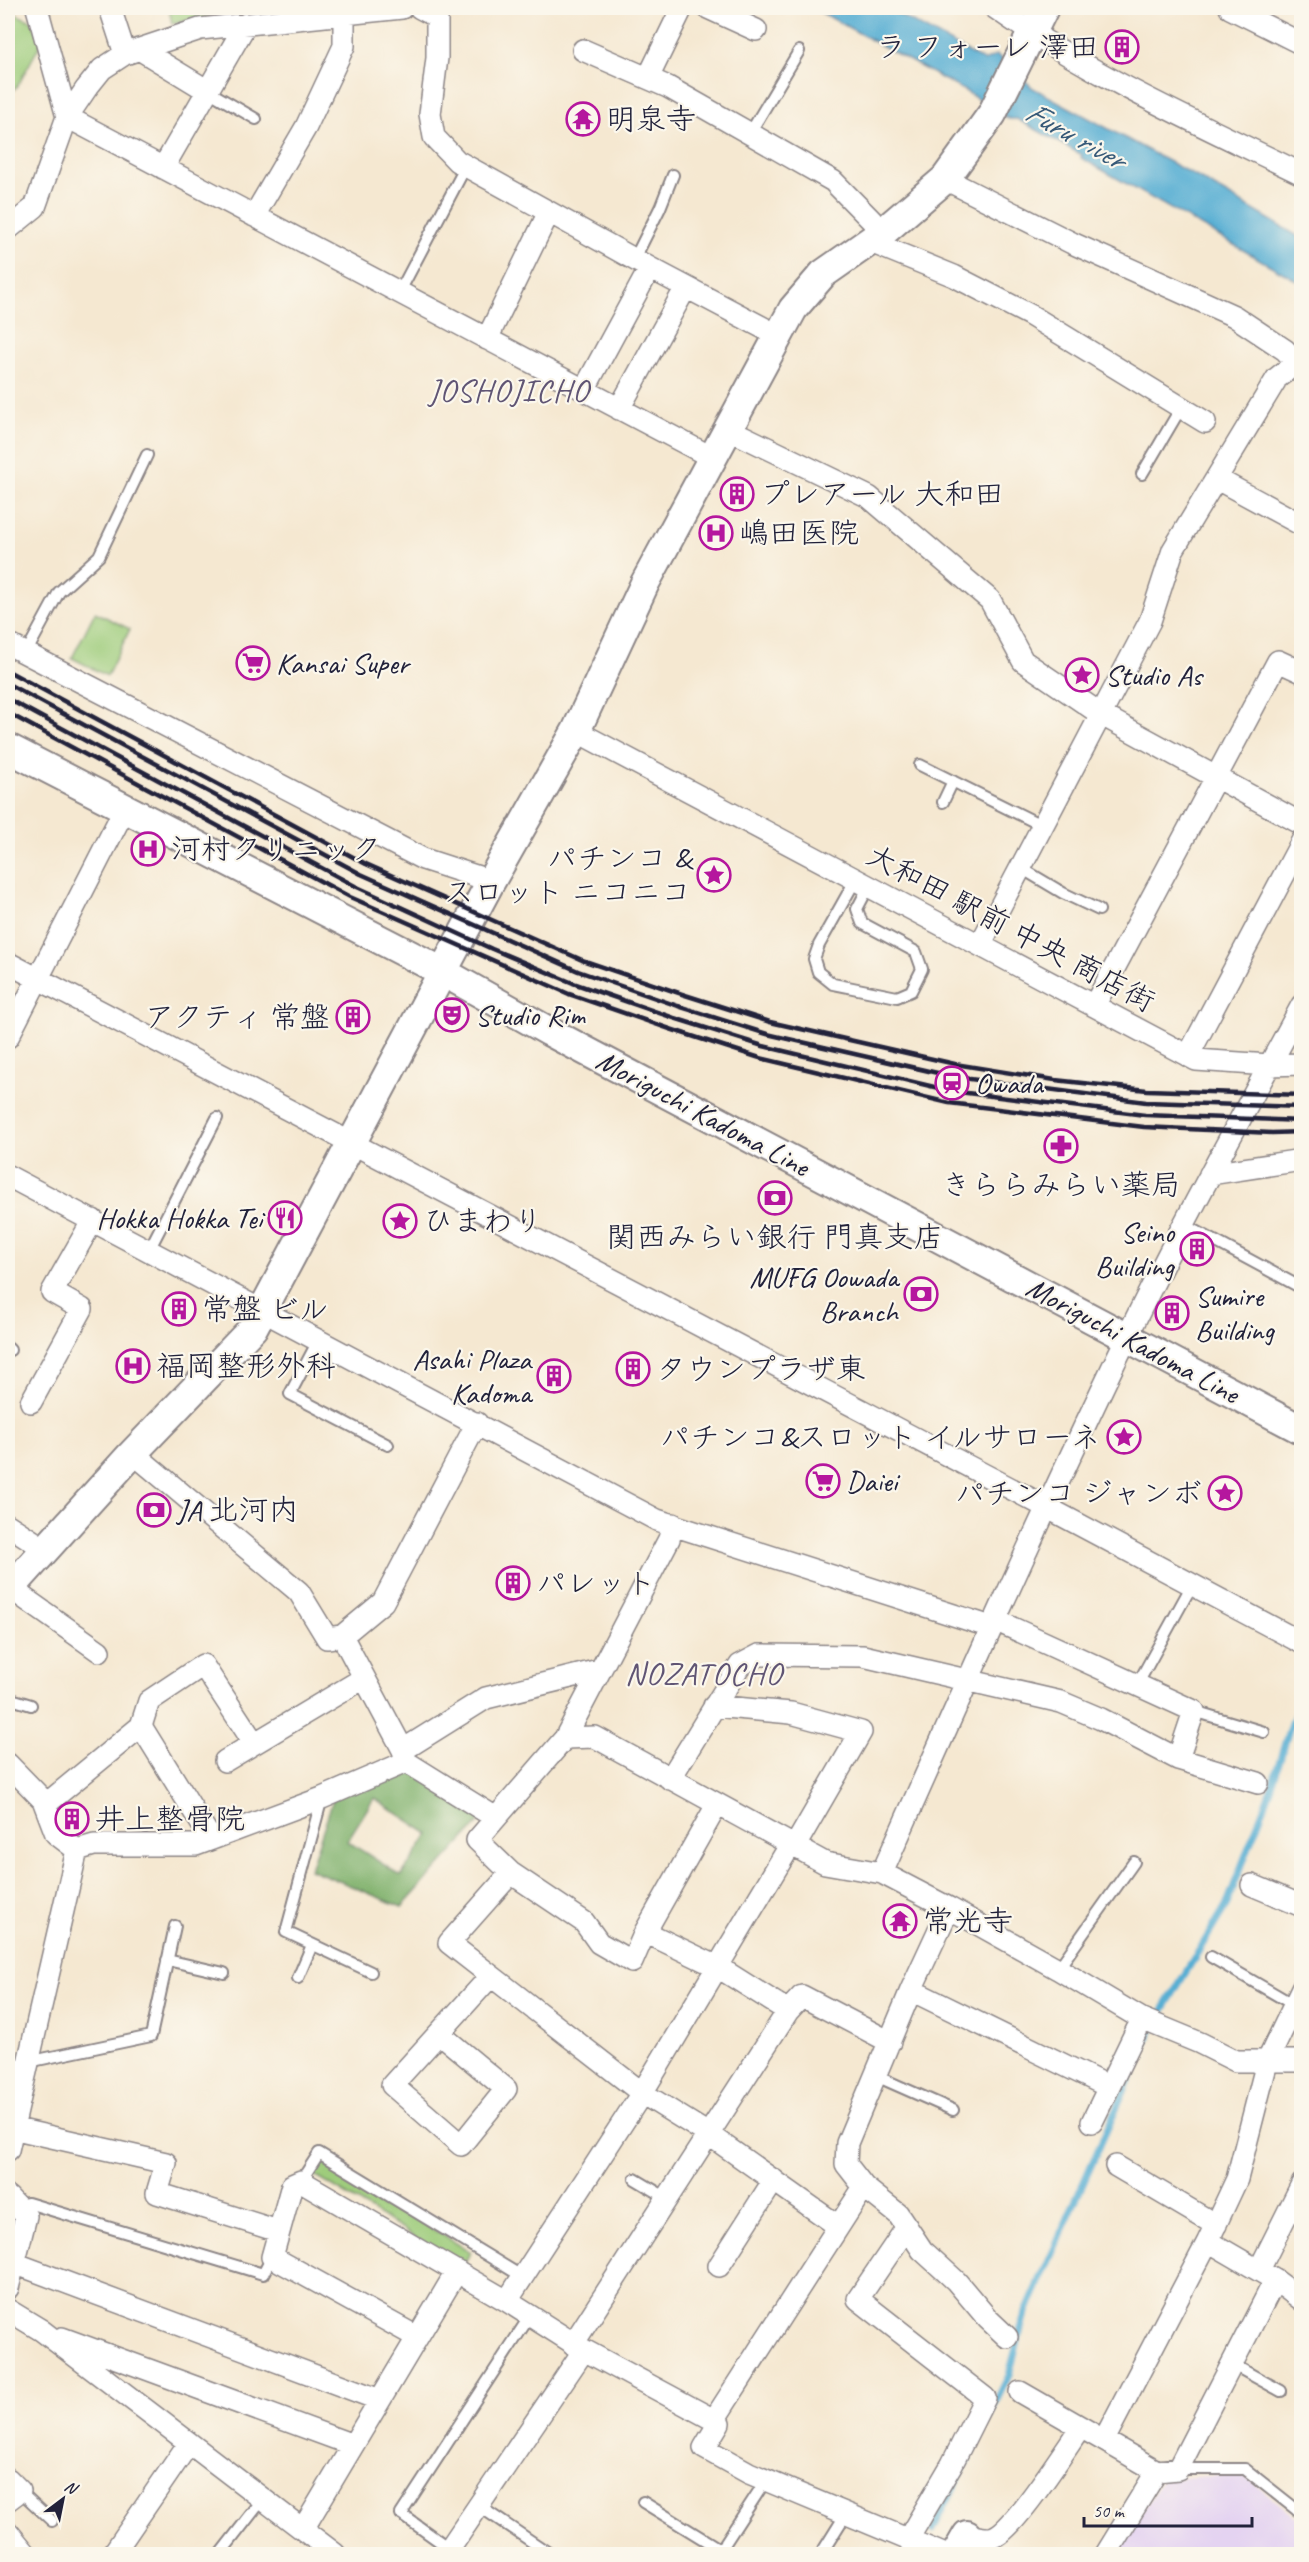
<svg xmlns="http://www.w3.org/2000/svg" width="1309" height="2562" font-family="Caveat,'Klee One',sans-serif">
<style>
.built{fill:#e4d3f1}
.green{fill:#9ecc7b;stroke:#60775b;stroke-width:1.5}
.forest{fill:#7eb06b;stroke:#506953;stroke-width:1.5;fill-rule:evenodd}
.water{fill:#56aed3;stroke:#3c6887;stroke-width:1.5}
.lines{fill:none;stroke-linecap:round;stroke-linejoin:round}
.stream{stroke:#56aed3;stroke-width:7}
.lane-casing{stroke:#8c8586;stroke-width:14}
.street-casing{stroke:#8c8586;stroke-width:24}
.secondary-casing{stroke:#8c8586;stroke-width:32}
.lane{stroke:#fff;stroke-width:10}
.street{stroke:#fff;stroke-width:21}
.secondary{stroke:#fff;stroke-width:28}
.rail{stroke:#22223b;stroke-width:4.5}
.labels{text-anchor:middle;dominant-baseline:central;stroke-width:4.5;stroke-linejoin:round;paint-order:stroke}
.poi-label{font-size:30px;fill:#22223b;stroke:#fbf7ec;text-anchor:start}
.street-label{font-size:30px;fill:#22223b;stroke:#fbf7ec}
.water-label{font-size:32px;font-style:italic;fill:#375a78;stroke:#fbf7ec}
.neighbourhood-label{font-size:32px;letter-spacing:1.5px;fill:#605574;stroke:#fbf7ec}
</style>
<rect width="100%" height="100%" fill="#fbf7ec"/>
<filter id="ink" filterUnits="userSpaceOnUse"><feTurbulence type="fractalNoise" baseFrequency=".0167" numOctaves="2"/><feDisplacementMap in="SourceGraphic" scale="12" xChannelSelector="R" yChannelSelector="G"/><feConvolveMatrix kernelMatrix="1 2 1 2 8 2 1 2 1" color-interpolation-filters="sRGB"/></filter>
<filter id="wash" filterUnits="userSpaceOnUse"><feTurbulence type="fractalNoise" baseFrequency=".008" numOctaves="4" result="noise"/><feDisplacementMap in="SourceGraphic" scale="24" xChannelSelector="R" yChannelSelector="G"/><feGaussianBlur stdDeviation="1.35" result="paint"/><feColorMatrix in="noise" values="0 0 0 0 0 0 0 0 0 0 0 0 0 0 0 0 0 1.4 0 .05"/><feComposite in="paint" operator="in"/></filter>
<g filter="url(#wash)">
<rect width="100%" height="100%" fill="#f5e8d1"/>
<path class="built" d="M1243,2474l58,47v33h-186l48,-75z"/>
<path class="green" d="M169,8h48l1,6 -46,10z
M10,12l24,10 7,21 -24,44 -9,7v-81z
M95,612l35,17 -23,47 -35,-18z
M320,2161l151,91 -9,14 -150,-92z"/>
<path class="forest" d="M397,1770l19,2 67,46 -81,89 -92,-38 24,-73zM374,1798l55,36 -28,42 -54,-35z"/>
<path class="water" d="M813,8h74l97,53 13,-6 36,33 166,90 102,60v45l-220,-125 1,-3 -65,-36h-8l-44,-28z"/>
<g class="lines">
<path class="stream" d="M933,2530l76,-155 15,-58 127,-287 76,-126 44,-115 20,-66 11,-16"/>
</g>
</g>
<g filter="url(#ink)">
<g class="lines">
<g class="lane-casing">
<path id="lane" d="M208,91l48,28
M750,133l49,-82
M634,260l26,-52 13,-33
M399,293l67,-127
M1142,474l40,-68
M26,653l33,-61 40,-36 48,-101
M920,765l123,61
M943,802l10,-21
M1021,868l42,25 36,17
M856,879l-37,66 -5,14 4,13 15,12 64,13 14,-6 11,-22 -6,-17 -54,-29 -5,-14 12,-23
M1183,1224l115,62
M149,1250l68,-132
M319,1339l-29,55 98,51
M8,1348l2,2
M1137,1685l55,-100
M8,1698l23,7
M1194,1711l70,21
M322,1798l-36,134 85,40
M1211,1957l83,48
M167,1960l57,13
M1058,1969l76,-107
M298,1978l14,-33
M28,2062l123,-26 24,-110
M876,2076l77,34
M635,2179l32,19
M301,2181l18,-28 204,124
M17,2205l11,-2 235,71 9,-17
M1232,2364l49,27
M1178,2469h67l57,45
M20,2491l32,30
M643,2502l78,48
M479,2506l71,48
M450,2549l-49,-35 129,-198
M220,2554l43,-55
M718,2554l48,-74
M821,2554l25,-40"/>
</g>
<g class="street-casing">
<path id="street" d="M37,8l30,109 646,341
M110,8l15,46
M420,8l17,9v41l-7,56 4,23 23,24 193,107 127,67
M708,8l48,22
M995,8c95,67 202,115 307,166
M1230,8l72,36
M139,49l69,42
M583,50l85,37 165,94 50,51
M648,78l34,-70
M163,168l83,-144
M945,179l127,64 162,73 51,34 17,18
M254,216l52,-89 38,-81v-32
M8,229l27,-22 32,-90 19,-28 16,-20 23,-15 75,-25 202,-21
M868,241l86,35 76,39 175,107
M487,339l62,-127
M584,390l66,-122
M619,409l67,-122
M728,429l141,68 121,103 33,61 79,54 200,109
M1217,479l85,46
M8,644l415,215 68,22
M576,731l620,329 73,5 33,-1
M980,945l170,-324 23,-71 104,-172 19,-15
M8,963l1040,545 254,135
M1094,1006l184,-345 24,11
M8,1037l117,-229
M1188,1056l114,-215
M1210,1174l92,-14
M8,1176l649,344 334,107
M31,1402l51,-93 -30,-17 41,-72
M133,1453l166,139 28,46 15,-2 41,-34 94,-179
M8,1525l37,24
M10,1588l89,63
M995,1620l199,91 -16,48
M342,1636l61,114
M714,1706l77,7 70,19 -66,114
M141,1726l70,113
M565,1738l104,-199 4,-15
M225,1761l139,-83
M406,1762l90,56
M8,1764l35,36 13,34 21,16
M670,1779l70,-114 19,-10 104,1 198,46 40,17 77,40 80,24
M45,1805l96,-79 8,-25 54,-36 51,78
M717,1805l-72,127 -13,30 -33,-19 -15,-21 -73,-49 -34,-33 88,-102 30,-1 230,126 57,10 67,35 109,61 84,50 58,24 36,18h66
M77,1850l17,-5h102l126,-47 84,-36 -3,-12 83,-52 113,-28
M511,1873l-62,70 193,150 66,41 130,92
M882,1873c80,-180 160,-360 246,-538 54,-112 115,-220 174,-330
M1252,1885l50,21
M949,1908l-38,82 -64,153 -1,21 18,23 34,27 24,36 34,31 32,38 19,18
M1302,1989l-35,73 -30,117 -29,62 67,39 27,20
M911,1990l198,97
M788,2011l14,-15 88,46
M440,2034l66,55 -45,56 -69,-60 98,-108
M1092,2122l50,-103
M12,2128l154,35 -9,30 121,38
M8,2150l69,-300
M1116,2166l100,59
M8,2197l18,19 -18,72
M907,2227l-49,72 127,99 -33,66 -44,75
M14,2263l366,137
M719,2266l55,-86
M1259,2270l43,-86
M507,2301l135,-208 149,-249
M8,2310l33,20 294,224
M417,2337l-145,-80 20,-72 9,-4 206,120 77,49 130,70 150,-233
M62,2338l291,107
M573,2344l215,-333 -70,-44 -73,-35
M1020,2392l137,79
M714,2420l5,3 -15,25 45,25 194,81
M1104,2440l104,-199
M8,2479l12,12 -12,9
M303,2529l154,-258
M8,2532l18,22
M967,2535c8,1 20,5 27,2 21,-8 72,-89 87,-110
M113,2554l76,-111
M446,2554l138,-204
M1106,2554l51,-83 21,-2 97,-189"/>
</g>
<g class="secondary-casing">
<path id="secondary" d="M8,748l435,224 107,60 752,398
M8,1591l122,-135 123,-128 238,-447 85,-150 69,-148 148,-274 30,-35 60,-42 62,-53 47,-65 52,-106
M956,2554l11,-19"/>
</g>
<use href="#lane" class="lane"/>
<use href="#street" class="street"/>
<use href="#secondary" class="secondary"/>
<path class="rail" d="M8,671l358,193 216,96 100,34 88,28 185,42 100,16 92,10 155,5
M8,684l353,190 217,97 100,35 89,28 188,43 191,25 156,5
M8,699l347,187 137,63 81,34 101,35 89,28 188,45 194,24 157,6
M8,713l342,184 219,97 101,35 90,29 189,45 195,24 128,6 30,-1"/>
</g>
</g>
<defs>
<g id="building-ring" transform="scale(1.725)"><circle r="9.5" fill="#fbf7ec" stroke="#b5179e" stroke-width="1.5"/><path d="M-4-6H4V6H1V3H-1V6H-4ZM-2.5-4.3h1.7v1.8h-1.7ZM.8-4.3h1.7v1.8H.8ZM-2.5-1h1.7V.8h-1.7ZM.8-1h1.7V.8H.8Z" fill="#b5179e"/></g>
<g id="temple-ring" transform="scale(1.725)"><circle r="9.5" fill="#fbf7ec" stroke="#b5179e" stroke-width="1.5"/><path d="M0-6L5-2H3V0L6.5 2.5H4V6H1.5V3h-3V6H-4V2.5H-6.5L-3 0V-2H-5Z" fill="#b5179e"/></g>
<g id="hospital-ring" transform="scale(1.725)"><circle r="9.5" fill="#fbf7ec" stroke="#b5179e" stroke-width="1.5"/><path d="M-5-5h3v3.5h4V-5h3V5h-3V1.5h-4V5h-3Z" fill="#b5179e"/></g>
<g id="supermarket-ring" transform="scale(1.725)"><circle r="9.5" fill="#fbf7ec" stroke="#b5179e" stroke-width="1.5"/><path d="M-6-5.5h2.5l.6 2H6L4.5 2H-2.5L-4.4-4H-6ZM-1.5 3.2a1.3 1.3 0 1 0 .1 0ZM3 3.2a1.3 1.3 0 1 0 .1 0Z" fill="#b5179e"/></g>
<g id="sight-ring" transform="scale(1.725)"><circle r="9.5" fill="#fbf7ec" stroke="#b5179e" stroke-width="1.5"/><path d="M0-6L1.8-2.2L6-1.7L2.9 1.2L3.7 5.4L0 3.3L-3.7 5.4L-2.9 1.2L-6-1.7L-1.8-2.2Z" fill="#b5179e"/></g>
<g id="theatre-ring" transform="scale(1.725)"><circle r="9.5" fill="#fbf7ec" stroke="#b5179e" stroke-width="1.5"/><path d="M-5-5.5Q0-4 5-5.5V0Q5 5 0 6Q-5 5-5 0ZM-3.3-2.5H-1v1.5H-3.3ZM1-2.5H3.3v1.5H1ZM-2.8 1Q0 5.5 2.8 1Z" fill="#b5179e"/></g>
<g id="station-ring" transform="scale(1.725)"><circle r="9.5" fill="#fbf7ec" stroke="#b5179e" stroke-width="1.5"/><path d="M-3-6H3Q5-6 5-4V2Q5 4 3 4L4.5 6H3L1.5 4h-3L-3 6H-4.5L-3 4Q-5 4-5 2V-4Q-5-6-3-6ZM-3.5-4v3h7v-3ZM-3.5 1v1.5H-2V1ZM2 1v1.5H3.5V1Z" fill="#b5179e"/></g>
<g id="pharmacy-ring" transform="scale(1.725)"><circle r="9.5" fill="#fbf7ec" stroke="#b5179e" stroke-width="1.5"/><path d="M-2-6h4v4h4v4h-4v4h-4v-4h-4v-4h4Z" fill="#b5179e"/></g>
<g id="bank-ring" transform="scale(1.725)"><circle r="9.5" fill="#fbf7ec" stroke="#b5179e" stroke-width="1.5"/><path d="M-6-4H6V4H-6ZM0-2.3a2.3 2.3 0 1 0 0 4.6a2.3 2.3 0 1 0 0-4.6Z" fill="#b5179e"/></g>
<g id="restaurant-ring" transform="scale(1.725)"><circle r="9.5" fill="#fbf7ec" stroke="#b5179e" stroke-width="1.5"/><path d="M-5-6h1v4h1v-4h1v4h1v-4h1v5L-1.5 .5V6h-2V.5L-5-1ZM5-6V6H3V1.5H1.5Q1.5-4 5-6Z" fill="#b5179e"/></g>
</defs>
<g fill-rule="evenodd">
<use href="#building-ring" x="1122" y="47"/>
<use href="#temple-ring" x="583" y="119"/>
<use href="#building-ring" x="737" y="494"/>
<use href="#hospital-ring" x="716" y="533"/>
<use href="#supermarket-ring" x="253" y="663"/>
<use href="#sight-ring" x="1082" y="675"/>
<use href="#hospital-ring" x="148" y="849"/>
<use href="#sight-ring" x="714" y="875"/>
<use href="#theatre-ring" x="452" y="1015"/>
<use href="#building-ring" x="353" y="1017"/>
<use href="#station-ring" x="952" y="1083"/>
<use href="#pharmacy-ring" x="1061" y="1146"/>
<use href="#bank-ring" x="775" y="1198"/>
<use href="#restaurant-ring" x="285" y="1218"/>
<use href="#sight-ring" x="400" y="1221"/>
<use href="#building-ring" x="1197" y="1249"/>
<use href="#bank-ring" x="921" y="1294"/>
<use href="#building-ring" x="179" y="1309"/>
<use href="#building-ring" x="1172" y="1313"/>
<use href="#hospital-ring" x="133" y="1366"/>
<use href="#building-ring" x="633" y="1369"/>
<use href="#building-ring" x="554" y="1376"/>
<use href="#sight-ring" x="1124" y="1437"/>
<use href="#supermarket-ring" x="823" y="1481"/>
<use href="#sight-ring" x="1225" y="1493"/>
<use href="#bank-ring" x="154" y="1510"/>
<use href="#building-ring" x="513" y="1583"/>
<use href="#building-ring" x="72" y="1819"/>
<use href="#temple-ring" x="900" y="1921"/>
</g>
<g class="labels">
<g class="poi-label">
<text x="1099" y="47" text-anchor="end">ラ フォーレ 澤田</text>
<text x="606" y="119">明泉寺</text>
<text x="760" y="494">プレアール 大和田</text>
<text x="739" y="533">嶋田医院</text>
<text x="276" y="663">Kansai Super</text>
<text x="1105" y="675">Studio As</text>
<text x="171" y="849">河村クリニック</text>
<text x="691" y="858" text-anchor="end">パチンコ &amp;<tspan x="691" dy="34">スロット ニコニコ</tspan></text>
<text x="475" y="1015">Studio Rim</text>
<text x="330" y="1017" text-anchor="end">アクティ 常盤</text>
<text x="975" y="1083">Owada</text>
<text x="1061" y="1185" text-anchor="middle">きららみらい薬局</text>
<text x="262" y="1218" text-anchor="end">Hokka Hokka Tei</text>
<text x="423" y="1221">ひまわり</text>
<text x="1174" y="1232" text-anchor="end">Seino<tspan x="1174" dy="34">Building</tspan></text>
<text x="775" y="1237" text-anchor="middle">関西みらい銀行 門真支店</text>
<text x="898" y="1277" text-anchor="end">MUFG Oowada<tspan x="898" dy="34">Branch</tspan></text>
<text x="1195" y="1296">Sumire<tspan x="1195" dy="34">Building</tspan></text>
<text x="202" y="1309">常盤 ビル</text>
<text x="531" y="1359" text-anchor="end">Asahi Plaza<tspan x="531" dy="34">Kadoma</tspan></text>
<text x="156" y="1366">福岡整形外科</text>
<text x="656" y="1369">タウンプラザ東</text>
<text x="1101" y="1437" text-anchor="end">パチンコ&amp;スロット イルサローネ</text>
<text x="846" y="1481">Daiei</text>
<text x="1202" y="1493" text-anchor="end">パチンコ ジャンボ</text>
<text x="177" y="1510">JA 北河内</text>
<text x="536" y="1583">パレット</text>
<text x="95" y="1819">井上整骨院</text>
<text x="923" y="1921">常光寺</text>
</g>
<g class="street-label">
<text transform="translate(1011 928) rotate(28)">大和田 駅前 中央 商店街</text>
<text transform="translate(703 1113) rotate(28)">Moriguchi Kadoma Line</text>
<text transform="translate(1133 1340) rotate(28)">Moriguchi Kadoma Line</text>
</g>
<g class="water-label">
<text transform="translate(1075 135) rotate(29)">Furu river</text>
</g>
<g class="neighbourhood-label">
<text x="509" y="390">JOSHOJICHO</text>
<text x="704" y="1673">NOZATOCHO</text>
</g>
</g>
<rect width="1309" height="2562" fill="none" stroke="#fbf7ec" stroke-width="30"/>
<g transform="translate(63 2499) rotate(32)" stroke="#fbf7ec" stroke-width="4.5" paint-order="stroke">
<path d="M0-4.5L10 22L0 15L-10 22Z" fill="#22223b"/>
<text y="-9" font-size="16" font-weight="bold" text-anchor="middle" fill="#22223b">N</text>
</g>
<path d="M1084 2517v9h168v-9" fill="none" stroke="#22223b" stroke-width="3"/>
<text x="1093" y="2517" font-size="18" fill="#22223b" stroke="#fbf7ec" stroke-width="4.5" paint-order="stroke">50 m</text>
</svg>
